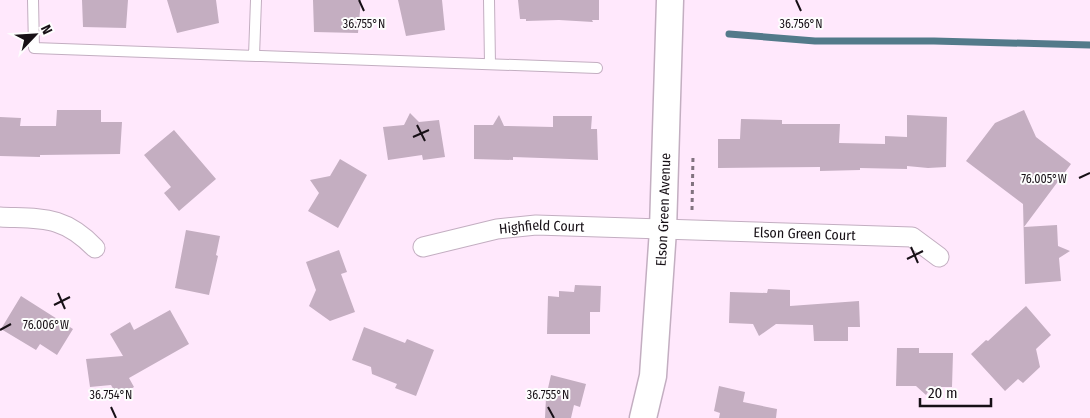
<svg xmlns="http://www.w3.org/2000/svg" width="1090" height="418" font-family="'Fira Sans Condensed',sans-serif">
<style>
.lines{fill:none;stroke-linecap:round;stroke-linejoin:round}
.stream{stroke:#537a8a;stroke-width:7}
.building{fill:#c4aec1}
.lane-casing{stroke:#c3aec1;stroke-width:12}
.street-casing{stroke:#c3aec1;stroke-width:21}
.secondary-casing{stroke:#c3aec1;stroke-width:29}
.path{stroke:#81737f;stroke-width:3;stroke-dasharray:4 4;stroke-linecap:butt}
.lane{stroke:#fff;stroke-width:10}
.street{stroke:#fff;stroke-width:19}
.secondary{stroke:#fff;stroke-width:26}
.ticks{fill:none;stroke:#171016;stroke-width:2}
.labels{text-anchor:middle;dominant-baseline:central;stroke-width:4;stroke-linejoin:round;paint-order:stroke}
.street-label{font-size:14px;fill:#171016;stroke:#fdfdfd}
.ticks-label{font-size:12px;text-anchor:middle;fill:#171016;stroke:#fdfdfd;stroke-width:4;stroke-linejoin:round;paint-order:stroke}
</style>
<rect width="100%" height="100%" fill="#ffe8fc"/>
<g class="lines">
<path class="stream" d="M729,34l86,7h119l156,4"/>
</g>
<path class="building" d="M82,0h46l-2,28 -43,-1z
M167,0h49l3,23 -42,10z
M313,0h48l-3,33 -44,-1z
M398,0h44l3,30 -39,6z
M518,0h81v20h-7l1,2 -34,-2 -33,1v-2h-6z
M57,110h44v12h21l-2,32 -80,1v2l-40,-1v-39l21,1 -1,8h36z
M1024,110l12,27 35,27 -47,63 33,-2 1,21 12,5 -11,7 2,23 -36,3 -2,-80 -57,-43 29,-38z
M410,113l9,9 20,-2 6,37 -22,3 -1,-5 -34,5 -5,-33 21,-2z
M499,115l5,11 49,1v-11h39l-1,13h6l1,31 -85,-3v3l-39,-1v-34h19z
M907,115l40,2 -1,50 -18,1 -21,-2v3l-47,-1v2l-40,1v-4l-102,1v-29h22l1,-20 41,1v4h58l-1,19 46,1v-8l22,1z
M174,130l42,49 -37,32 -15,-18 7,-6 -27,-32z
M340,159l27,16 -29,53 -30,-17 11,-18 -9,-13 20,-4z
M186,230l34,6 -4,19 2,1 -9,39 -34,-7z
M339,250l8,22 -6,2 14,38 -25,9 -21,-15 7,-16 -10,-28z
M575,285l26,1 -1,26h-10v22h-43l1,-38 11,1v-6l15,1z
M768,289l22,1v16l69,-5 1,26h-12v14h-34l-1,-16 -37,-1 -17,12 -6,-12 -24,-1 1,-31 37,1z
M21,296l52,33 -16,26 -17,-11 -4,6 -35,-21z
M1026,306l25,29 -15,14 4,18 -17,16 -5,-4 -13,12 -34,-37 15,-14 2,1z
M170,310l19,34 -60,34 5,9 -16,10 -7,-12 -21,2 -4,-28 37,-3 -13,-22 20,-12 4,8z
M364,327l41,16 2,-4 27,11 -18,46 -21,-8 2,-4 -25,-10 -1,-7 -19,-7z
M897,348h22v5h34l-1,34h-21l-5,8 -10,-9h-20z
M551,375l35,9 -6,23 -6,-2 -3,13h-26l1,-21z
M719,386l26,6 -2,10 34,7 -1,9h-57l1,-5 -6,-2z"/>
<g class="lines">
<g class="lane-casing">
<path id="lane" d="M33,0l1,48 563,20
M489,0l1,64
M254,56l2,-56"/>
</g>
<g class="street-casing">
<g id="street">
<path d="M0,217c42,2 63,-2 95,31"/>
<path id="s1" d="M423,247l74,-18 39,-4 376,12 27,20"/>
</g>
</g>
<g class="secondary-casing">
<g id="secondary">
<path id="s2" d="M643,418l10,-42 10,-146 7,-230"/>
</g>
</g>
<path class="path" d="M692,210l1,-54"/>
<use href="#lane" class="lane"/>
<use href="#street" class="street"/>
<use href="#secondary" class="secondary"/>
</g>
<path class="ticks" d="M359,0l5,11M796,0l5,11M417,125l8,16M413,137l16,-7M1079,178l11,-5M911,247l7,16M907,259l16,-8M58,293l7,16M54,305l16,-8M0,330l11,-6M111,407l5,11M548,407l6,11"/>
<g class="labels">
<g class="street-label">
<text stroke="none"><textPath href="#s2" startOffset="210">Elson Green Avenue</textPath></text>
<text stroke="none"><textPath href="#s1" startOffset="121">Highfield Court</textPath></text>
<text stroke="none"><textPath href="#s1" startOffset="384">Elson Green Court</textPath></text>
</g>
</g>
<g class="ticks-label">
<text x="364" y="28">36.755°N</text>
<text x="801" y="28">36.756°N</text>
<text x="1044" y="183">76.005°W</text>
<text x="46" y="329">76.006°W</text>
<text x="111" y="399">36.754°N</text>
<text x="548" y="399">36.755°N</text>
</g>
<g transform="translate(35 35) rotate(65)" stroke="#fdfdfd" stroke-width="4" paint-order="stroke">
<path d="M0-4L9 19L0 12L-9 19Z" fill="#171016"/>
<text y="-8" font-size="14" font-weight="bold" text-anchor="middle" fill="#171016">N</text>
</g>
<path d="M920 398v8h71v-8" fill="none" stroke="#171016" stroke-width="2.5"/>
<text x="928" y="398" font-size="15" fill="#171016" stroke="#fdfdfd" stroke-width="4" paint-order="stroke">20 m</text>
</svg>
